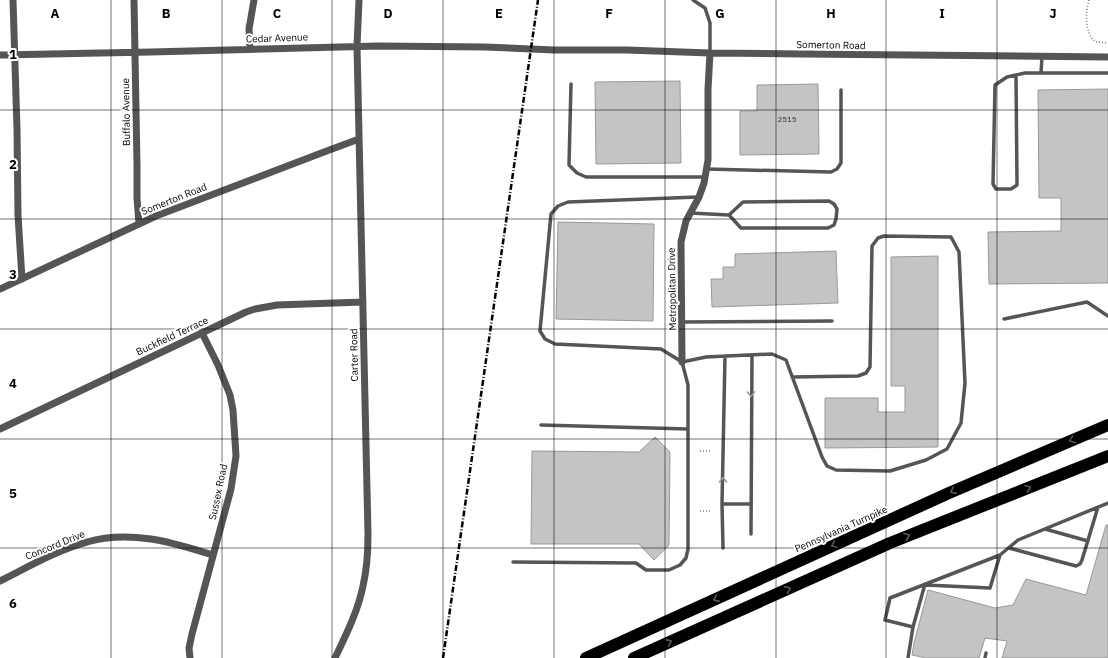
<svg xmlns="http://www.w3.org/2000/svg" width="1108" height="658" font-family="'IBM Plex Sans',sans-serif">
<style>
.building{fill:#c4c4c4;stroke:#999}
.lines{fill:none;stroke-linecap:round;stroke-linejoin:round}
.path{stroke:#777;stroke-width:1.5;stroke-dasharray:1 2;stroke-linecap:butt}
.service{stroke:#555;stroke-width:3.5}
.minor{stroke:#555;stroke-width:7}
.motorway{stroke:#000;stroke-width:12}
.rail{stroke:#000;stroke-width:2.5;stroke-dasharray:6 2 1 2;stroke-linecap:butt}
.oneway{stroke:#999}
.oneway2{stroke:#595959}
.grid{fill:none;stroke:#000;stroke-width:1;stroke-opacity:0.55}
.labels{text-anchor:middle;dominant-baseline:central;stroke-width:4;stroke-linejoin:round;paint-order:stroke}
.number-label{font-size:8px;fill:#313131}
.street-label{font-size:10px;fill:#000;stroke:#fff}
.grid-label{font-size:13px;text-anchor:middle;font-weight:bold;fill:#000;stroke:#fff;stroke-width:4;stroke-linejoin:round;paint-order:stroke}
</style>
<rect width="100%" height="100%" fill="#fff"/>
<path class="building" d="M680,81l1,82 -85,1 -1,-82z
M818,84l1,70 -79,1v-44h17v-26z
M1108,89v194l-119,1 -1,-52 73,-1v-33h-22l-1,-108z
M558,222l96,2 -1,97 -97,-2z
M836,251l2,52 -126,4 -1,-28h12v-12h12v-13z
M938,256v191l-113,1v-50h53v14h27v-26h-14v-129z
M655,437l15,15 -1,93 -15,15 -15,-16h-108l1,-93 107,1z
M1106,525h2v133h-106l5,-17 -22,-3 -6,20h-53l-14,-3 2,-12 14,-53 67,18 18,-3 13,-26 60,16z"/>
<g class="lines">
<path class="path" d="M1089,0c-3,11 -4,24 1,35 1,3 4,5 6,7l12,1
M700,451h10
M700,511h10"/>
<path class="service" d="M693,0l12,8 5,15v30
M1041,73l1,-16
M1016,75l1,110 -6,4h-15l-3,-5 2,-99 12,-8 18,-4h83
M571,84l-2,81 8,8 9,4h119
M707,169l124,3 6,-3 4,-6v-73
M698,197l-130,5 -10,4 -7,8 -11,117 5,8 10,5 106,5 21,13 24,-5 66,-3 14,6 36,97 5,9 9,4 54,1 36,-11 21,-11 14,-26 4,-40 -6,-131 -8,-15 -67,-1 -6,2 -6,8 -2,121 -4,6 -8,3 -66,1
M690,213l39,2 12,13h87l6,-3 2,-6 1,-10 -3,-5 -5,-3 -86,1 -14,13
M1004,319l83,-17 21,14
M682,322l150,-1
M725,356l-3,148h29
M541,425l147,4
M722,504l1,44
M1045,529l43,12
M751,534l1,-179
M1009,548l67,18 4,-2 2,-4 16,-53
M513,562l123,1 10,7h23l11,-5 6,-7 2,-9v-164l-6,-23
M925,584l-12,43 -28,-7 5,-22 110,-43 18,-15 90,-37
M926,585l64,3 10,-33
M908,658l5,-31
M985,658l1,-5"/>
<path class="minor" d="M13,0l4,129 1,86 4,64
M134,0l3,165v33l2,26
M250,49l-1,-20 5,-29
M0,55l151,-3 227,-6 107,1 69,3h73l83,3 93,1 305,3
M0,289l156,-73 168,-64 35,-13
M682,362l-1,-120 5,-21 13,-24 5,-14 4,-23v-71l2,-36
M0,429l246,-117 9,-3 22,-4 86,-3
M0,581c28,-14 57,-31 87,-39 20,-6 43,-6 64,-3 21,3 42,10 62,16
M190,658l-1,-10 3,-14 39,-145 5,-33 -3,-46 -3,-15 -12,-30 -16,-32
M335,658c11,-23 23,-47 28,-72 4,-17 5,-35 5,-52l-11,-488 2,-46"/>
<path class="motorway" d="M586,658l363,-165 159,-68
M634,658l256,-115 218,-87"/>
<path class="rail" d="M443,658l95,-658"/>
</g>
<defs><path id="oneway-chevron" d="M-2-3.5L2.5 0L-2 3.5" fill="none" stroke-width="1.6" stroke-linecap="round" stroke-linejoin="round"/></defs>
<g class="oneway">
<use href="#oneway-chevron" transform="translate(751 394) rotate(90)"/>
<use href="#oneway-chevron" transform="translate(723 480) rotate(-89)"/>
</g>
<g class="oneway2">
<use href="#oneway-chevron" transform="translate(1072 440) rotate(157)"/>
<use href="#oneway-chevron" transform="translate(1028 488) rotate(-22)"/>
<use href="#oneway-chevron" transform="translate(953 491) rotate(156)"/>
<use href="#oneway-chevron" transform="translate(907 536) rotate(-22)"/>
<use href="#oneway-chevron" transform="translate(834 545) rotate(156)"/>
<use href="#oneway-chevron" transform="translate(788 589) rotate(-24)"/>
<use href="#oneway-chevron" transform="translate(716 599) rotate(156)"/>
<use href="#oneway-chevron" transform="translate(669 642) rotate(-24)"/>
</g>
<path class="grid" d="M111,0v658M222,0v658M332,0v658M443,0v658M554,0v658M665,0v658M776,0v658M886,0v658M997,0v658M0,110h1108M0,219h1108M0,329h1108M0,439h1108M0,548h1108"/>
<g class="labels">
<g class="number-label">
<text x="787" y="119">2515</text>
</g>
<g class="street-label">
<text transform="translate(277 38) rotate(-2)">Cedar Avenue</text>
<text transform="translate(831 45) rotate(1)">Somerton Road</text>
<text transform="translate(126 112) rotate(-91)">Buffalo Avenue</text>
<text transform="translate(174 199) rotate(-22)">Somerton Road</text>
<text transform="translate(672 289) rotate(-91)">Metropolitan Drive</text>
<text transform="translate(172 336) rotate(-25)">Buckfield Terrace</text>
<text transform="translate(354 355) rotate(-91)">Carter Road</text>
<text transform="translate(218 492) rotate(-78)">Sussex Road</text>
<text transform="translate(841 529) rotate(-24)">Pennsylvania Turnpike</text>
<text transform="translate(55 545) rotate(-22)">Concord Drive</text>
</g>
</g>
<g class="grid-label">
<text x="55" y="18">A</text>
<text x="166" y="18">B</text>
<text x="277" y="18">C</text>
<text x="388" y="18">D</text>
<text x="499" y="18">E</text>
<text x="609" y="18">F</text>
<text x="720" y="18">G</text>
<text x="831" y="18">H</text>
<text x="942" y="18">I</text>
<text x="1053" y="18">J</text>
<text x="13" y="59">1</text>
<text x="13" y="169">2</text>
<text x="13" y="279">3</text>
<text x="13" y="388">4</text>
<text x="13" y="498">5</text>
<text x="13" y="608">6</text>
</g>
</svg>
